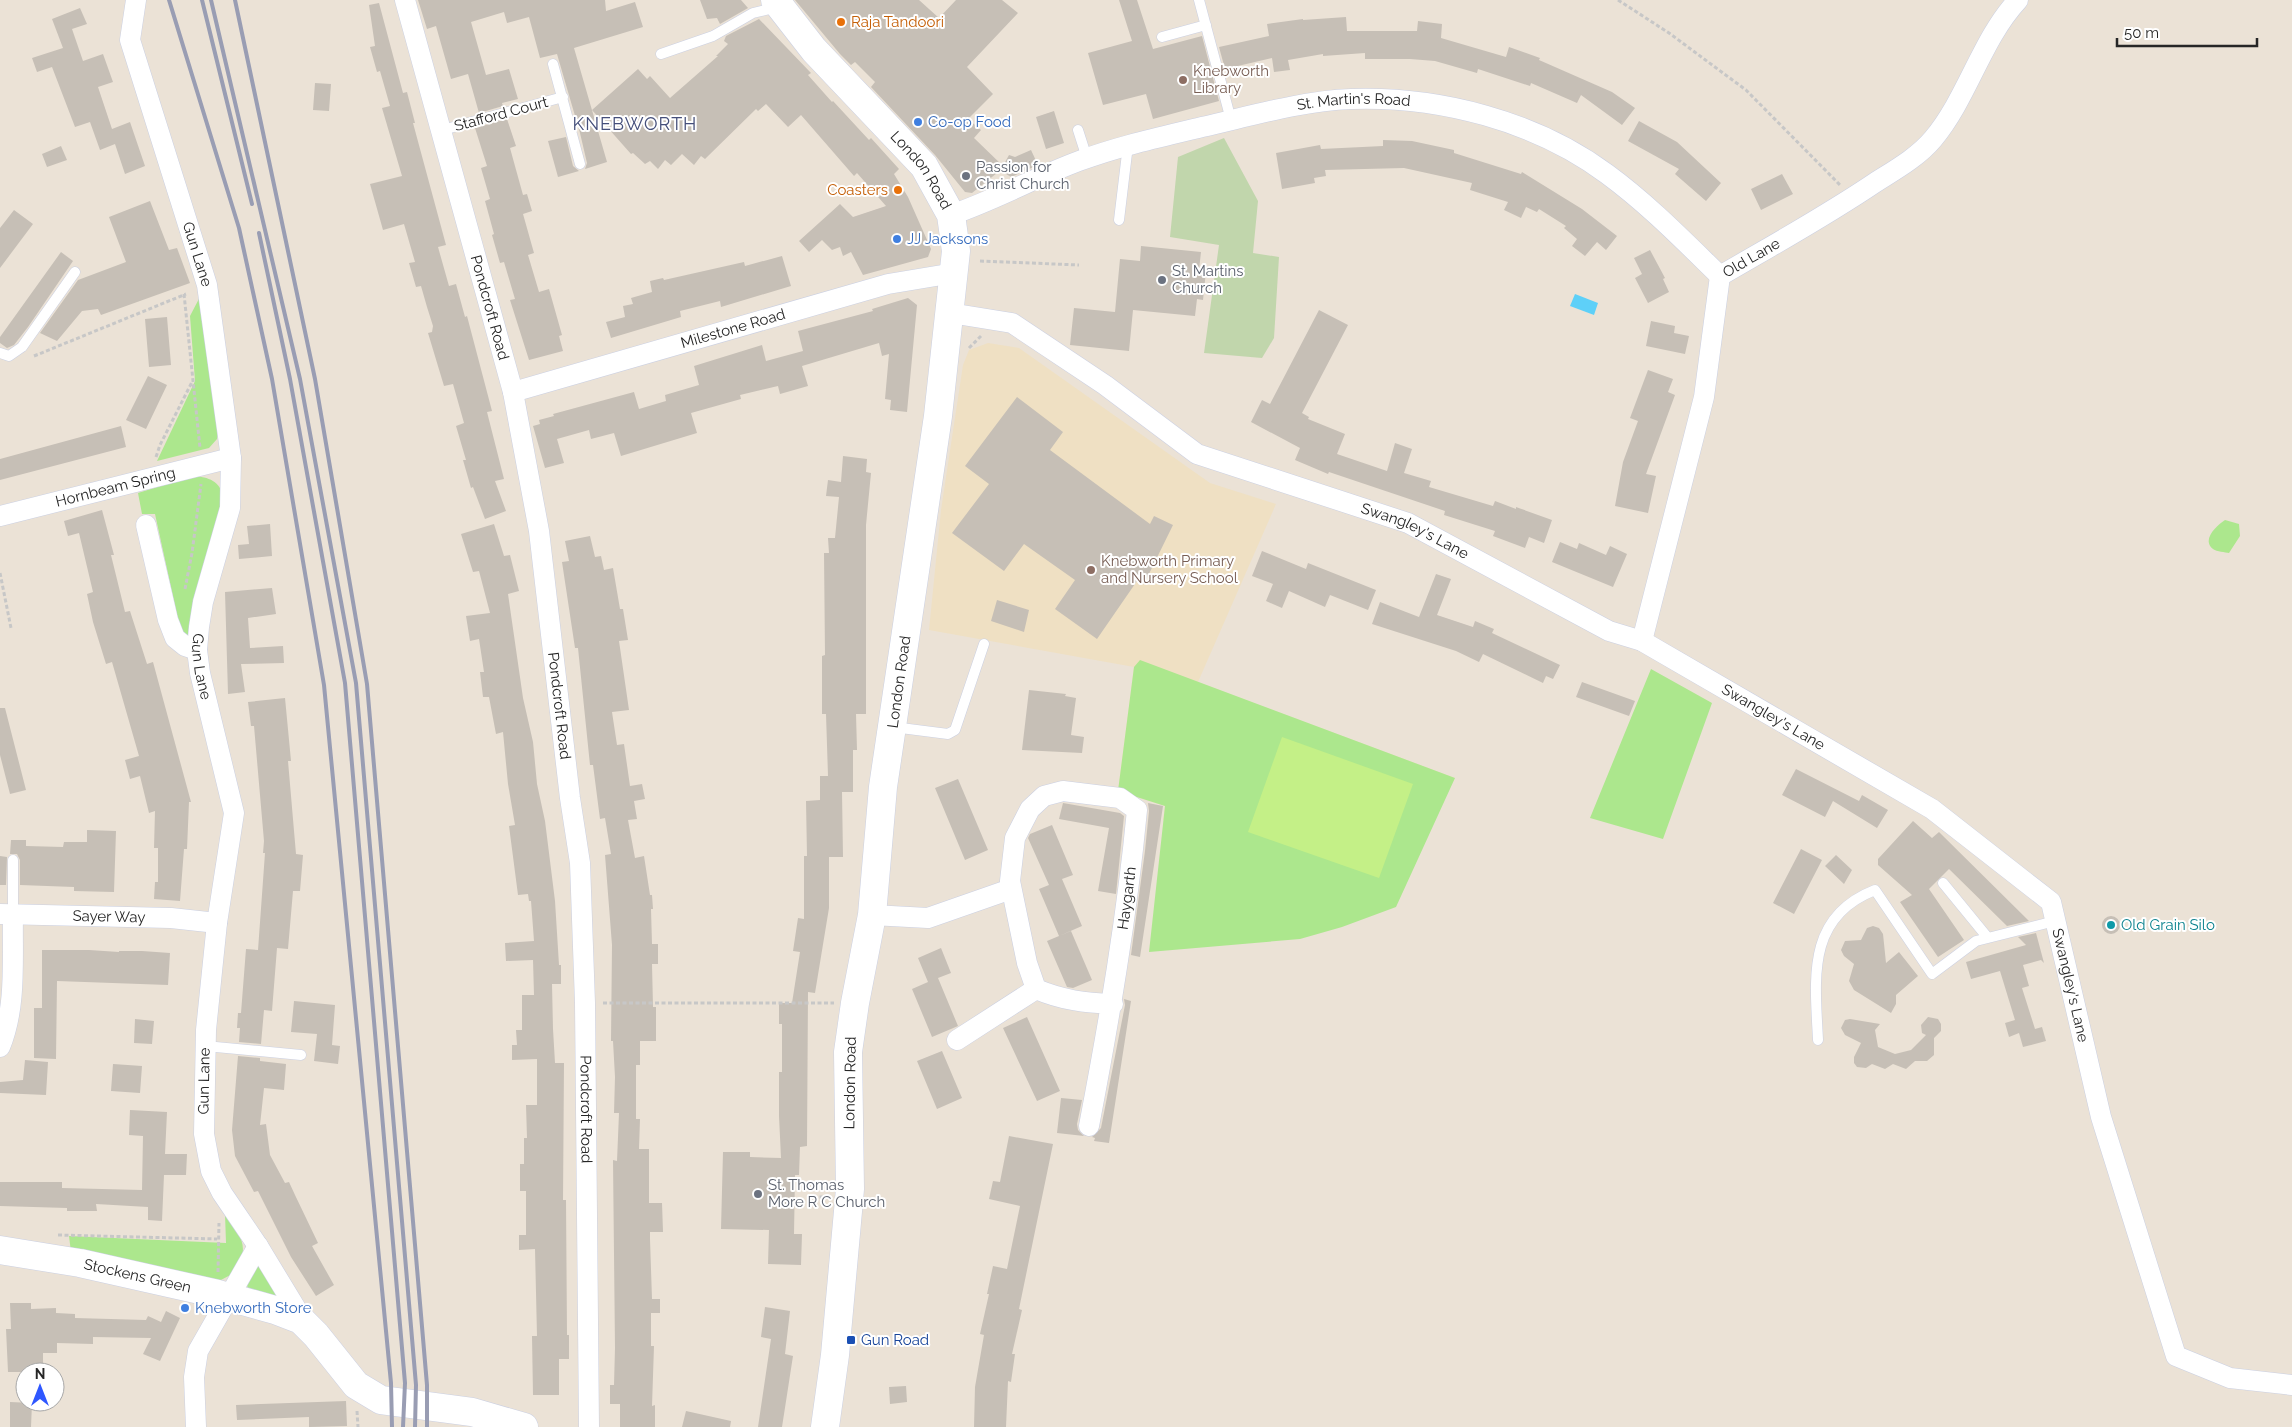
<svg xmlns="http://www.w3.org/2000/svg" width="2292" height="1427" font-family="Raleway,sans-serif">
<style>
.education{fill:#efe0c3}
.green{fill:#ace78d}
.cemetery{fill:#c1d6ac}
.pitch{fill:#c4f087}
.water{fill:#5ed0f8}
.building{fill:#c6bfb6}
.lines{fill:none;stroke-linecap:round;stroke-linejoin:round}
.lane-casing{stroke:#cbd0e2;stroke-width:11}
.street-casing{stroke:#cbd0e2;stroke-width:21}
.secondary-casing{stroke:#cbd0e2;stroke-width:29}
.path{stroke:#c7c7c7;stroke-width:3;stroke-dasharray:4 2.5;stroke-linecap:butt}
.lane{stroke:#fff;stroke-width:10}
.street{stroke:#fff;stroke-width:20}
.secondary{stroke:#fff;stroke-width:28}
.rail{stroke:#999db3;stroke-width:4}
.food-dot{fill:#e8710a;stroke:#fff;stroke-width:2}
.education-dot{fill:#8d6e63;stroke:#fff;stroke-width:2}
.shop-dot{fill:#3f7fe0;stroke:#fff;stroke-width:2}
.worship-dot{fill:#6b7280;stroke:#fff;stroke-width:2}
.culture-dot{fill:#0f9aa8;stroke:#fff;stroke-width:2}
.transit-dot{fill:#1a4fb4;stroke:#fff;stroke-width:2}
.labels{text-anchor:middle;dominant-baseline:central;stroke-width:4;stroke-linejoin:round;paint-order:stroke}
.food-label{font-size:15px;fill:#c56008;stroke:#fff;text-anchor:start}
.education-label{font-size:15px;fill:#785e54;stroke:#fff;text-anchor:start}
.street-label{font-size:15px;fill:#262626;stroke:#fff}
.shop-label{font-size:15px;fill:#366cbe;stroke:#fff;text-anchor:start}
.worship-label{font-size:15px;fill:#5b616d;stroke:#fff;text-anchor:start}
.culture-label{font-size:15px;fill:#0d838f;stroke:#fff;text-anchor:start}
.transit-label{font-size:15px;fill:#164399;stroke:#fff;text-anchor:start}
.quarter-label{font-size:18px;letter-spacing:1px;fill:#444e7a;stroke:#fff}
</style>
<rect width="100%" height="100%" fill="#ebe2d6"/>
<path class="education" d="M988,343l31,5 191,135 66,21 -78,178 257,96 -292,42 2,-14 -47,-15 16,-124 -205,-37 12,-120 22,-145 6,-15z"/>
<path class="green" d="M202,293l17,134 -2,12 -8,9 -52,13 38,-80 -5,-65z
M193,476c16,1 27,5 31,22l-34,138 -9,-3 -26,-119h-13l-4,-21z
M2225,520l14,4 1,12 -11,17c-4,-1 -12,-1 -16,-4 -12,-9 4,-24 12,-29z
M1140,660l315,118 -59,129 -54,20 -42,12 -151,13 16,-146 -47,-15 16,-124z
M1651,669l61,34 -49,136 -73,-21z
M225,1214c16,24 25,30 11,58l-17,9 -148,-29 -2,-16 157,7z
M257,1267h2l21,32 -32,-8 -1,-7z"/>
<path class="cemetery" d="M1224,138l34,63 -5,52 26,4 -5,81 -12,20 -58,-5 15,-108 -49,-8 8,-80z"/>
<path class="pitch" d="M1282,737l131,47 -34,94 -131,-46z"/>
<path class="water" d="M1575,294l23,9 -4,12 -24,-9z"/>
<path class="building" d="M418,0h187l1,11 29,-9 8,25 -69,21 33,114 -22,7 2,-6 -7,-30 -23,-79 -17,4 -11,-41 -22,6 -3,-11 -33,10 15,53 23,-6 9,30 -16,4 1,3 -24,7 -11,-39 -17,5 -15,-53 -9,3z
M700,0h41l7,8 -28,16 -3,-6 -10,1z
M795,0h124l20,18 17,-18h46l16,13 -51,54 26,27 -25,25 13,11 -7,8 29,28 6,-11 6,2 16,-7 7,15 -27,12 -10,-6 1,-2 -30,24 -7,-1 -30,-37 -64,-68 4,-5 -20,-20 -4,3 -11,-11z
M1119,0h18l16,49 49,-13 17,65 -66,18 -7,-25 -43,11 -15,-52 44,-12z
M379,3l24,90 4,-1 8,31h-2l33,122 -8,2 11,39 7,-2 9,33 2,-1 25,95 -5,1 17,67 -9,2 11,30 -21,8 -12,-32 -2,1 -8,-28h3l-10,-34 8,-3 -11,-39 -9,2 -16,-53 4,-1 1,-6 -6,-19 -6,-21 -5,1 -7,-24 6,-1 -11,-38 -21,6 -13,-46 32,-8 -20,-68 8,-2 -10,-35 -3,1 -7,-25 5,-1 -6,-41z
M80,8l7,16 -15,5 11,32 20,-7 10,28 -15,5 14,42 18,-7 15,44 -20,8 -10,-30 -15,6 -10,-28 -15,5 -23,-60 -15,5 -5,-14 31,-10 -11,-29z
M1346,17l1,14h70l1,-10 24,3 -1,14 65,19 3,-10 31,11 -1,2 73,32 23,16 -13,17 -41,-30 -4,8 -46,-20 -1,3 -52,-17 -1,4 -42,-12 -25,-2h-45v-6l-42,3v-2l-35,6 2,10 -16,2 -2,-14 -47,11 -6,-22 50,-11 -2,-12 36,-5v1z
M759,19l52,54 -3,2 24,27 1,-1 36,39 2,-2 28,31 -5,5 14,23 23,52 -3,8 -65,18 -12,-23 -8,4 -3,-9 -8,3 -10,-10 -13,12 -10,-11 41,-37 13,13 33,-11 -29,-33 -3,3 -53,-61 -13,12 -22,-23 -8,7 -2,-2 -51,50 -4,-3 -7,9 -12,-11 -11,11 -6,-5 -7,9 -8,-8 -5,3 -12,-11 -2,1 -39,-44 46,-41 9,10 3,-3 20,22 48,-42h-2l12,-12 -4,-3 2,-5z
M315,83l16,1 -2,27 -16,-1z
M1054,111l10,32 -18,6 -10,-32z
M507,119l9,27 -6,2 13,47 4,-1 5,17 -9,3 11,39 -6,2 11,37 10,-3 13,46 -3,1 4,15 -34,9 -19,-60 5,-1 -11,-37 -4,1 -8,-28 2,-1 -9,-33 5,-2 -9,-31 6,-2 -12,-38z
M1639,121l38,21 44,41 -15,18 -31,-27 4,-5 -51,-28z
M566,137l7,29 6,5 -21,6 -10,-36z
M1383,140l29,1 42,9v3l67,21 1,-2 60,37 35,27 -11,14 -9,-8 -12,14 -13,-10 5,-7 -13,-11 2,-2 -27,-17 -2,3 -11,-5 -5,11 -17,-8 4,-8 -38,-12 2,-7 -68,-15 -79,2 1,6 -12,2 1,5 -33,6 -6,-36 44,-8 1,4 62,-3z
M61,146l6,14 -20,7 -5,-13z
M1782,174l11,20 -32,16 -10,-21z
M150,201l19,49 8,-2 13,35 -89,32 -3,-6 -16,2 -25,30 -17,-8 38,-53 48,-18 -17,-45z
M14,210l19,14 -33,44v-40z
M1141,246l60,6 -2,18 7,1 -3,29 -6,-1 -2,17 -62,-6 -4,41 -59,-6 4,-37 41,4 5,-53 20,2z
M1650,250l15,28 -2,1 6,13 -21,11 -13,-25 7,-4 -8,-16z
M61,252l12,9 -45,66 -14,18 -7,3 -7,-5v-6z
M782,256l9,30 -70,21 -1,-6 -40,10 1,6 -70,21 -5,-16 19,-5 -2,-11 10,-2 -2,-6 21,-6 -2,-11 13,-3 1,2 80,-18 1,4z
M908,298l9,7 -10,107 -17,-2 1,-10 -6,-1 4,-45 -7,2 -3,-13 -77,23 6,20 -28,8 -2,-8 -38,9 1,4 -50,14 6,20 -76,23 -7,-23 -23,6 -2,-9 -32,9 7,24 -19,5 -12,-42 7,-2 -1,-4 15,-4 -1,-2 81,-22 5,17 27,-8 -1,-6 34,-10 -5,-19 68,-21 4,16 37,-10 -5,-20 75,-20 -1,-2z
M1319,310l29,15 -46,88 7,4 -1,2 37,15 -8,20 50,17 8,-28 17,6 -8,24 27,8 -2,6 64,19 2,-5 21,8v-2l36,13 -8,23 -15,-6 -4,11 -32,-12 2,-5 -51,-16 1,-4 -116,-39 -1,2 -33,-14 5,-12 -49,-26 11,-22 8,4z
M167,317l4,48 -22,2 -4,-48z
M1651,321l24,5 -1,7 15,3 -4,18 -39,-8z
M1648,370l25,9 -5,13 7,3 -29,79 10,2 -8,37 -33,-7 8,-44 15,-41 -8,-3z
M148,376l19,9 -21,44 -20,-9z
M1017,397l46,35 -13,18 100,74 4,-8 19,9 -29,59 -7,-3 -40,58 -42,-30 20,-29 -51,-36 -20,27 -52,-38 37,-49 -24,-18z
M121,426l5,21 -126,33v-21z
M843,456l24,3 -1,13 5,1 -5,52v189h-10l1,36h-4v42h-11l1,65h-14v51l-14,85 -7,-1 -1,154 -7,1 -1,28h-4l-1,59h8l-1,31 -33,-1 1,-34 -48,-1 2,-77h27v5l31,1 -2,-42v-44h3v-48h-3v-21h13l8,-51 -7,-1 5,-33 6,1v-63h3l-1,-55 14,-1v-24h8l-2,-62h-4v-58l3,-1 -1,-102h5l-1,-15h7l4,-41 -13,-1 2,-16 13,2z
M102,510l12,45h-3l14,57 5,-1 17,53 6,-2 38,140h-2l-2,47h-3l-4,52 -26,-2 1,-17h3v-34h-4l1,-37 -6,2 -9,-37 -10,3 -5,-19 14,-4 -27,-94 -6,2 -13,-42 -6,-28 6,-2 -14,-59 -11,3 -4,-15z
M270,524l2,32 -33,3 -1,-14 11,-1 -2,-18z
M494,524l10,32 6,-1 9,36 -11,3 15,104 10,44 4,42 8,37 10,80 4,64h2v19h-9l1,45 2,34h9l-1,137h3l1,135h2v24h-10v36h-26l-1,-59h5l-2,-87 -16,1v-15h7v-44h-6v-27h4v-26h3l-1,-33h11v-46l-25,1v-15h5l-1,-15h6v-35h12l-1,-35 -27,1 -1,-18 29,-2 -3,-40h-2l-1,-7 -10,1 -9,-69 6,-1 -7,-41 -5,-52 -7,2 -7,-37h-6l-3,-25h4l-5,-33 -9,2 -4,-25 24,-3 -11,-42 -6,1 -12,-38z
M590,536l5,21 6,-1 3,14 9,-2 7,41h3l5,31 -9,1 10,69 -17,2 5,33 7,-1 6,42 12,-2 3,15 -11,2 3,18 -9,1 7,38 9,-2 6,39h2l1,14h-2l1,35h6v20h-6l1,43h3v34h-16v24h-4v54h4l-1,30h10v54h13l1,29h-13v7l2,60h8v14h-9v33h3l-2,60 3,-1v22h-35v-23h-10v-19h4l1,-37 -2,-188 4,1 2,-48h-5l1,-36 -2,-36h-2l1,-96 -7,-90 6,-1 -6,-36 -5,1 -7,-54h-3l-12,-117h-3l-13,-86 7,-1 -4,-20z
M1560,542l17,7 2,-6 27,12 4,-9 17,8 -14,33 -61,-25z
M1262,551l44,18 2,-6 68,27 -8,20 -38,-15 -5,12 -36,-16 -7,17 -16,-7 7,-17 -21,-8z
M1436,574l15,5 -14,36 36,12 2,-6 19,8 -2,4 68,32 -7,14 -7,-3 -3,7 -60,-29 -4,8 -23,-11 -84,-27 8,-22 39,15z
M272,588l4,26 -28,4 2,30 33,-2 1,17 -43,1 4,28 -17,2 -3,-102z
M997,600l32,10 -5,22 -33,-11z
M1582,682l53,19 -6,15 -53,-19z
M1029,690l37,4 -1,2 11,2 -5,37 13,2 -2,16 -60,-3z
M285,698l6,63h-3l8,93 7,1 -3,36h-7l-5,58 -11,-1 -5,63 -8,-1 -3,34 -22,-2 1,-14h-3l1,-15h3l5,-64 12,1 7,-97h-2l1,-12 -10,-115h-3l-3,-24z
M0,708h5l21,82 -16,4 -10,-39z
M1796,769l63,32 3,-6 26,15 -11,18 -44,-27 -8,16 -43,-22z
M958,779l30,71 -23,10 -30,-72z
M1063,803l57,10 4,3 -8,78 -18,-3 11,-63 -50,-9z
M1148,803l15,3 -23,151 -9,-2 14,-104 4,-40z
M1913,821l19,17 7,-6 90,89 -22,5 -58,-57 -20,20 35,51 -26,17 -38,-55 12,-7 -34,-30v-6z
M1052,825l21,50 -11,4 20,47 -23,10 -20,-47 10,-4 -21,-47 2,-4z
M87,830l29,1 -2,61 -40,-1v-4l-54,-2v-25l-3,-6h-7l1,-14h15v6l37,1 1,-5h23z
M1801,849l21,11 -28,54 -21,-11z
M1836,855l16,15 -8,14 -19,-18z
M0,856l7,1 -1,28h-6z
M2102 925a9 9 0 1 1 18 0a9 9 0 1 1-18 0Z
M1873,926l6,2 4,6 3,29 13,-11 19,24 -22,19v9l-5,9 -37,-23 -5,-9 5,-17 -10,-8 -3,-6 4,-9 16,-1 6,-12z
M1071,931l21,49 -19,8 -6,-1 -20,-46z
M2036,933l8,30 -3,-3 -18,5 6,21 -7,2 13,41 7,-2 4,14 -23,6 -4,-14 -10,4 -4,-14 10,-3 -15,-49 -29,8 -5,-17 60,-17 -8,-8z
M941,948l10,25 -13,5 20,48 -26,11 -20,-48 16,-7 -10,-24z
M42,950h47l30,2v-1h23l28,2 -2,32 -111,-4 -1,78 -22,-1v-50h8z
M1124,999l7,2 -22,142 -15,-2 1,-3 -3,-1 9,-9 24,-123z
M294,1001l41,4 -3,40 8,1 -2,18 -24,-3 3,-27 -26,-2z
M1027,1017l33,74 -23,10 -34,-73z
M1928,1017l10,2 3,5v7l-7,7v17l-7,6h-12l-9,8 -13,-5 -8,5 -13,-5 -6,4 -9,-1 -3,-4v-6l7,-14 -16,-8 -4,-7 4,-8 5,-1 30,5 -5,6 3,17 17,7 16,-4 15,-15 -4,-2 -1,-8z
M135,1019l19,2 -2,23 -18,-1z
M942,1051l20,47 -25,11 -20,-48z
M238,1056l22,2v3l26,3 -2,26 -20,-2 -4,37 6,-1 4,31 15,28 4,-1 6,13 23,48 -6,3 22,39 -18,11 -25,-39 -33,-66 -4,1 -19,-36 -3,-26z
M25,1060l23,2 -2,33 -46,-2v-11l23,-2z
M113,1064l29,2 -2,27 -29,-2z
M1061,1098l21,2 -5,24 1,6 6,6 -27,-3z
M130,1110l37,2 -2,42h22l-1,21h-22l-2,46 -14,-1v-13l-52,-3 1,7h-30v-3l-67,-2v-24h62v6l80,2 1,-54 -14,-1z
M1009,1136l44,8 -34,165 3,1 -10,44h3l-4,28 -3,-1 -2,46h-32l1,-40 9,-52 -4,-1 9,-40h-2l6,-28 14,3 13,-63 -31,-7 4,-18 7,1z
M10,1303h21v6l25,-1v5l19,1v4l71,2 2,-4 13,6 5,-11 14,7 -20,43 -17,-7 8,-16 -58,-1v7l-36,-1v10h-14v19h-35l-2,-43h5z
M765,1307l25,4 -5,43 8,2 -11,71h-24l13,-88 -10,-2z
M906,1386l1,16 -17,2 -1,-17z
M346,1401l1,25 -38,1v-10l-72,3 -1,-15z
M10,1402l22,1 -1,24h-21z
M686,1411l45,10 -1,6h-48z"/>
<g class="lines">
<g class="lane-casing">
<path id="lane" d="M1199,0l32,120
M1162,37l44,-12
M661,54l52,-18 40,-23 25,-6
M553,64l27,100
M1078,130l9,28
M439,131l124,-34
M1119,220l9,-75
M0,353l9,3 13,-9 53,-75
M893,727l55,7 7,-4 29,-86
M1943,883l45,55
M13,914v-54
M1818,1040c-3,-62 -12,-123 57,-150l57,84 44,-33 79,-20
M205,1046l96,9"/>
</g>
<g class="street-casing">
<g id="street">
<path id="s1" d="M136,0l-6,40 77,245 24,173 -1,50 -27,94 -4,25 -2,23 3,23 34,140 -17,110 -11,107 -2,104 7,37 11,22 36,53 37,61 6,13"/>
<path id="s2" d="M405,0l108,392 26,139 31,267 10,65 5,140 4,424"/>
<path id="s3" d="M951,215c44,-15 85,-38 128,-54 40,-15 82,-24 123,-34 49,-11 99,-26 149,-28 88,-3 185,22 256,75 41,30 77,67 113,102"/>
<path id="s4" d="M950,313l62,10 93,62 92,69 211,69 201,108 33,10 290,168 119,93 50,215 75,239 54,22 62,7"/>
<path id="s5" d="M513,392l375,-108 66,-11"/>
<path id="s6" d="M0,516l231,-58"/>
<path d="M146,525l22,95 7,18 10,8 12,4"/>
<path id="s7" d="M1642,641l62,-244 16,-121c53,-31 106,-60 156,-94 19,-12 42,-25 57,-43 35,-42 48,-99 85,-139"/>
<path id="s8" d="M0,914l171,4 46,5"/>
<path d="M872,915l56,3 83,-29"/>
<path d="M957,1040l79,-51"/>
<path d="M0,1047c17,-41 12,-89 13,-133"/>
<path id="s9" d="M1089,1126c20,-105 38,-209 48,-316l-17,-12 -57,-7 -19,5 -14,13 -15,29 -5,43 17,82 9,26c26,11 49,14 77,15"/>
<path d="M196,1427l-2,-50 4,-26 60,-105"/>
</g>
</g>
<g class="secondary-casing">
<g id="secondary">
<path id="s10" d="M775,0l39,50 110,116 27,49 5,36 -18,165 -55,371 -11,128 -17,88 -7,49 2,137 -15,166 -10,72"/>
<path id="s11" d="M0,1250l80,13 138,31 57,16 26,10 15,15 40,50 25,15 91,12 52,15"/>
</g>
</g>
<path class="path" d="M1618,0l51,33 77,57 94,95
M980,261l99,4
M184,294l16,154
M969,348l12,-12
M34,356l152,-62
M156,457l4,-12 32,-63
M0,573l11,55
M185,589l7,-36 9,-69
M603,1003h231
M813,1197h15
M58,1235l159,4
M218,1272l1,-49
M357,1411l1,16"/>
<use href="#lane" class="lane"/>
<use href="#street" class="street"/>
<use href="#secondary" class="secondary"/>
<path class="rail" d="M169,0l70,228 33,151 52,306 67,698 1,44
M202,0l50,204
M211,0l89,379 56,304 60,702 -1,42
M235,0l80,379 52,305 60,701v42
M259,233l31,146 55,304 60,700 -2,44"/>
</g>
<g class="food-dot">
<circle cx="841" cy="22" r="5"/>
<circle cx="898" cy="190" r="5"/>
</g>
<g class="education-dot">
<circle cx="1183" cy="80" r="5"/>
<circle cx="1091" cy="570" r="5"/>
</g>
<g class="shop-dot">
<circle cx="918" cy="122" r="5"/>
<circle cx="897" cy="239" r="5"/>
<circle cx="185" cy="1308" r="5"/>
</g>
<g class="worship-dot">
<circle cx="966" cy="176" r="5"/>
<circle cx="1162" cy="280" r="5"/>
<circle cx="758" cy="1194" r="5"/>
</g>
<circle class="culture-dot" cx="2111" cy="925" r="5"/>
<rect class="transit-dot" x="846" y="1335" width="10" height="10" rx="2.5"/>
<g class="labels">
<g class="food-label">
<text x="851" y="22">Raja Tandoori</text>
<text x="888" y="190" text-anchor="end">Coasters</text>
</g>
<g class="education-label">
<text x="1193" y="71">Knebworth<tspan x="1193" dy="17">Library</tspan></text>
<text x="1101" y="561">Knebworth Primary<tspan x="1101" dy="17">and Nursery School</tspan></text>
</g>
<g class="street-label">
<text stroke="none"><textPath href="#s3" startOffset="421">St. Martin's Road</textPath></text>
<text transform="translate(501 114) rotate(-15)">Stafford Court</text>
<text stroke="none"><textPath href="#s10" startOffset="225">London Road</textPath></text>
<text stroke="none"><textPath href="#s1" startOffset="265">Gun Lane</textPath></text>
<text stroke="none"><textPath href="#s7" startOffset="410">Old Lane</textPath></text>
<text stroke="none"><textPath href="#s2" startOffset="319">Pondcroft Road</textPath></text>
<text stroke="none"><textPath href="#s5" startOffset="229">Milestone Road</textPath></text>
<text stroke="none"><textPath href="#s6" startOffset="119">Hornbeam Spring</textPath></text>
<text stroke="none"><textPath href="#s4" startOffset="521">Swangley's Lane</textPath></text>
<text stroke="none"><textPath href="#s1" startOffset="685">Gun Lane</textPath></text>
<text transform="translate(899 682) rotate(-82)">London Road</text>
<text stroke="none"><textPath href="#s2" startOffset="724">Pondcroft Road</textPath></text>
<text stroke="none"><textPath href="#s4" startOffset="926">Swangley's Lane</textPath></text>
<text stroke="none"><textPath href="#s9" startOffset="231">Haygarth</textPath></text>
<text stroke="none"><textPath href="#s8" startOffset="109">Sayer Way</textPath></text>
<text stroke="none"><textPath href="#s4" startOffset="1346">Swangley's Lane</textPath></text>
<text transform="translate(204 1081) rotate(-89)">Gun Lane</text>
<text transform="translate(850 1083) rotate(-89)">London Road</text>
<text stroke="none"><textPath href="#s2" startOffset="1129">Pondcroft Road</textPath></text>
<text stroke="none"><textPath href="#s11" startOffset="140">Stockens Green</textPath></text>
</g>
<g class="shop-label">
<text x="928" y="122">Co-op Food</text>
<text x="907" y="239">JJ Jacksons</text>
<text x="195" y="1308">Knebworth Store</text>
</g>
<g class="worship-label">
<text x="976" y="167">Passion for<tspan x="976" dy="17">Christ Church</tspan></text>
<text x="1172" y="271">St. Martins<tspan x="1172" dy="17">Church</tspan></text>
<text x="768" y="1185">St. Thomas<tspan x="768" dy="17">More R C Church</tspan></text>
</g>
<g class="culture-label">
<text x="2121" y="925">Old Grain Silo</text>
</g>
<g class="transit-label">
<text x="861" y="1340">Gun Road</text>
</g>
<g class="quarter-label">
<text x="635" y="123">KNEBWORTH</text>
</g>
</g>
<g transform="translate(40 1387)"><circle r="24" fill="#ffffff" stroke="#a8a8a8"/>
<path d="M0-4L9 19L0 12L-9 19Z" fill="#2f57ff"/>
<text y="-8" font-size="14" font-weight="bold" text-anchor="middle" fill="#262626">N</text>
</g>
<path d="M2117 38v8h140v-8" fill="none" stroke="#262626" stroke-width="2.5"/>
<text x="2124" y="38" font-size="15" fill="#262626" stroke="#ffffff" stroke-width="4" paint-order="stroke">50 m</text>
</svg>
